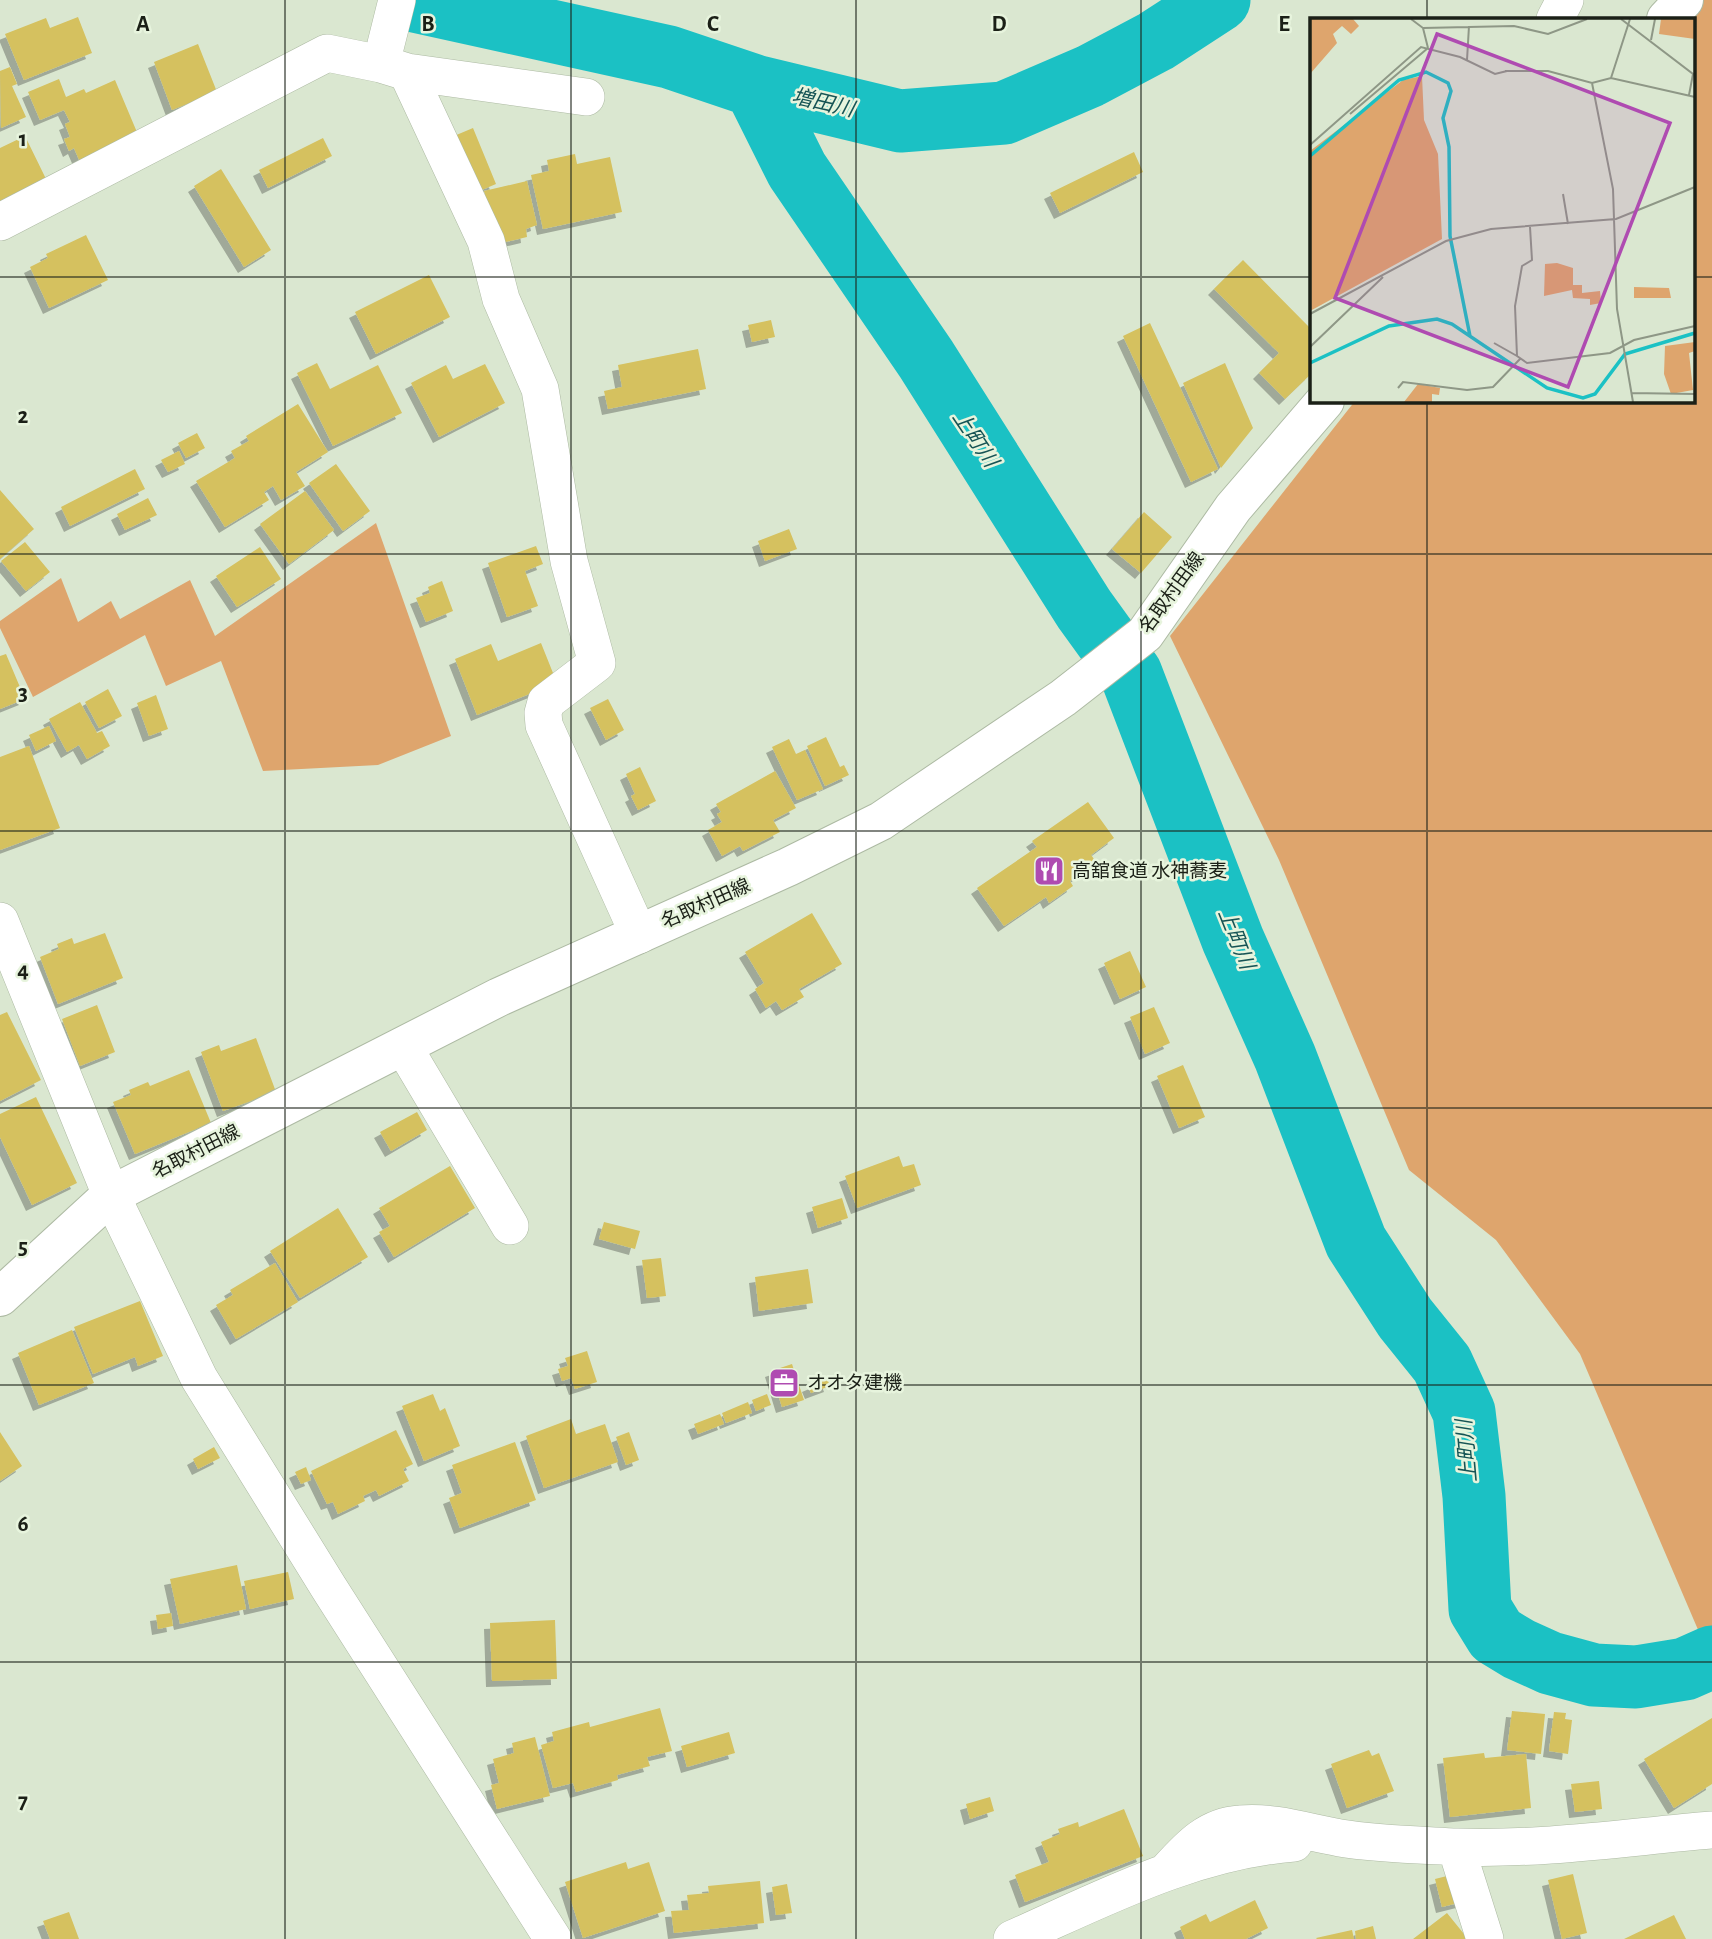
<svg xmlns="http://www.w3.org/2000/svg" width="1712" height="1939" font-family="'Alegreya Sans','Noto Sans JP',sans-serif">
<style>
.green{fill:#dea56d}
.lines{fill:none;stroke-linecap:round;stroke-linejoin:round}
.river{stroke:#1bc1c4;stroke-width:63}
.building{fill:#d5c15e;filter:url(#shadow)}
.street-casing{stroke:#adbaa3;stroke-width:38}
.secondary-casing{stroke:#adbaa3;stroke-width:40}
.street{stroke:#fff;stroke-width:37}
.secondary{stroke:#fff;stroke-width:38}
.grid{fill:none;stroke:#1b2017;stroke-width:2;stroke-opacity:0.55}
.labels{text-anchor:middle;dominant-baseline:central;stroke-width:5;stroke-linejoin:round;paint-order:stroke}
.street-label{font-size:19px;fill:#1b2017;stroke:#e7f4dd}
.poi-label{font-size:19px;fill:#1b2017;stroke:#e7f4dd;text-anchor:start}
.water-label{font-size:21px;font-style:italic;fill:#165455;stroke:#e7f4dd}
.inset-river{fill:none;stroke:#1bc1c4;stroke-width:3.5}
.inset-road{fill:none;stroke:#8e9786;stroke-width:2}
.view{fill:#af4bb1;fill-opacity:0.15;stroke:#af4bb1;stroke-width:3.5}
.inset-edge{fill:none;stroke:#1b2017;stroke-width:3.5}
.grid-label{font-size:23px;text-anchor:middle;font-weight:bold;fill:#1b2017;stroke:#e7f4dd;stroke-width:5;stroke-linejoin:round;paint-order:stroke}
</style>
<defs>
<filter id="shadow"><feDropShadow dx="-6" dy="6" stdDeviation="0" flood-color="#0004"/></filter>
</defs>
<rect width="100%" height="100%" fill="#dae7d0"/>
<path class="green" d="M1701,0h11v1628l-13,4 -119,-278 -84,-114 -87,-70 -130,-310 -109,-224 185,-235h338v-382h-10z
M376,523l75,213 -73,29 -115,6 -42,-110 -55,25 -21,-51 -112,62 -33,-69v-7l61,-43 17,44 33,-21 9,18 70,-39 25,56z"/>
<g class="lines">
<path class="river" d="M410,0l259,57 86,29 145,35 104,-8 86,-37 66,-35 63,-41
M755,86l42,84 129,189 158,250 47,65 102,266 52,117 71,185 49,76 37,46 22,48 10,84 6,113 16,26 23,14 31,14 44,12 42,2 49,-8 27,-12"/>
</g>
<path class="building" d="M78,17l14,36 -68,27 -19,-46 41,-16 4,10z
M198,44l19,48 -45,18 -18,-48z
M10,67l7,17 -5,2 14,31 -25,11 -1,-57z
M59,79l7,18 18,-8 2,4 29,-13 24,57 -59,25 -6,-14 -5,3 -5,-12 6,-2 -5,-13 5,-2 -6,-12 -24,10 -12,-28z
M473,128l23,56 -19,8 -23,-56z
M25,136l22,45 -47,23v-56z
M323,138l9,18 -64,32 -9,-18z
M1134,152l9,20 -83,41 -10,-20z
M575,154l2,10 33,-7 12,55 -79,17 -12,-54 18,-4 -2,-11z
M221,169l50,81 -27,17 -50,-81z
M527,181l10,44 -11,4 1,8 -30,7 -13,-53z
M86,235l22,45 -59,28 -19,-41 18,-9 -2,-4z
M1243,260l68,69v45l-26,25 -26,-26 20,-20 -65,-64z
M429,275l21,42 -74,37 -21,-42z
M771,320l4,17 -23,5 -4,-17z
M1150,323l68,146 -27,13 -68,-146z
M698,349l8,40 -98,20 -4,-18 18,-4 -4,-22z
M317,363l13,26 48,-24 24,48 -69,33 -36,-73z
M1225,363l28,65 -32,40 -38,-85z
M485,364l20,39 -66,34 -28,-54 35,-18 7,14z
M298,404l30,48 -32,20 9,14 -24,14 -8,-14 -9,6 5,8 -44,27 -29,-46 39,-23 -4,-7 18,-10 -3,-5z
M197,433l8,15 -19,10 -8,-15z
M179,451l6,13 -17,8 -7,-12z
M336,464l34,47 -27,20 -34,-48z
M135,469l10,20 -75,37 -9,-19z
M0,490l34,39 -34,30z
M305,491l29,39 -45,34 -29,-40z
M148,498l9,17 -32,15 -8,-16z
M1144,512l28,25 -31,36 -29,-24z
M789,529l8,20 -32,12 -7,-20z
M25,542l25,30 -24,19 -25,-30z
M536,546l7,18 -18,7 13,35 -31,11 -19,-54z
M260,547l21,32 -44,28 -21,-31z
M442,581l11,30 -27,11 -10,-24 14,-5 -2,-6z
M541,643l16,40 -80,32 -22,-56 36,-15 7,17z
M6,654l19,45 -25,10v-53z
M108,689l14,27 -23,12 -14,-26z
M156,695l12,34 -19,7 -12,-33z
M608,699l16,31 -18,10 -16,-32z
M80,702l17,31 5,-2 8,15 -23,13 -8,-14 -12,7 -18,-33z
M49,726l7,15 -20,10 -7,-16z
M826,737l14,30 4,-2 5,10 -24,11 -18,-40z
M789,739l7,15 9,-4 18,39 -26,11 -25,-53z
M29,746l31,82 -60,22v-93z
M640,767l16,34 -18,9 -7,-14 4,-2 -9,-20z
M775,771l21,37 -23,12 7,12 -37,19 -3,-5 -18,10 -14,-26 14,-8 -5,-8 4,-2 -5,-8z
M1088,802l26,36 -23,17 6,8 -27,18 3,5 -24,17 -3,-6 -42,29 -27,-38 60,-41 -5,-6z
M812,913l30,51 -43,25 5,8 -22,13 -6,-9 -10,7 -11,-19 9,-6 -19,-31z
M105,933l18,45 -65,26 -18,-47 19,-8 -2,-5 15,-6 2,6z
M1130,951l16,36 -26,12 -16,-36z
M97,1005l18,47 -35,14 -18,-47z
M1154,1007l16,36 -25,11 -15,-37z
M7,1012l34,68 -41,21v-86z
M256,1038l20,54 -53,19 -22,-59 18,-7 2,6z
M1183,1065l22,52 -26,11 -22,-52z
M189,1070l22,53 -76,31 -22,-52 18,-7 -2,-5 19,-8 2,4z
M36,1097l41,86 -45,22 -32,-68v-23z
M417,1112l10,18 -36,21 -11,-19z
M899,1156l4,11 11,-3 7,21 -64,23 -12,-32z
M450,1166l25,42 -81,49 -15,-25 11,-6 -11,-18z
M842,1198l6,20 -30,10 -6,-21z
M338,1208l30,49 -68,41 -30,-47z
M604,1222l36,9 -5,18 -36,-10z
M661,1258l5,38 -19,2 -5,-38z
M275,1263l23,39 -62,37 -20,-34 17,-10 -3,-5z
M808,1269l5,34 -54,8 -4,-34z
M140,1301l23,55 -25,10 -3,-9 -42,17 -19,-47z
M72,1330l22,53 -55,22 -21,-52z
M587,1351l10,31 -22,7 -4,-11 -9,3 -4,-12 10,-3 -3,-8z
M792,1364l12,36 -22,7 -11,-36z
M827,1378l3,8 -19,7 -3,-7z
M433,1394l7,17 5,-3 15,38 -36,15 -22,-55z
M767,1394l4,11 -15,6 -4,-11z
M748,1402l4,11 -26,10 -4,-10z
M720,1414l4,10 -26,10 -4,-10z
M571,1419l5,15 29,-10 13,38 -74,26 -18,-52z
M396,1430l17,34 -10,5 6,12 -30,15 -3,-6 -13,6 2,5 -27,13 -5,-12 -6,2 -16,-33z
M0,1432l22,34 -22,15z
M629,1432l10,28 -13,5 -10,-28z
M515,1442l21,58 -76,28 -11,-30 13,-5 -10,-28z
M214,1447l6,11 -22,11 -5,-10z
M306,1467l5,13 -10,4 -6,-12z
M237,1565l9,44 -66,15 -10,-45z
M288,1572l6,27 -44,10 -6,-28z
M171,1613l2,13 -15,3 -2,-14z
M555,1620l2,59 -65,2 -2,-58z
M660,1708l12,43 -25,6 3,9 -33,9 1,5 -42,12 -3,-9 -20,5 -12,-43 13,-4 -2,-9 37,-10 1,5z
M1512,1711l33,3 -4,40 -34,-4z
M1554,1712l12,1 -1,6 7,1 -4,34 -19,-3z
M1712,1718v66l-38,24 -30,-49z
M729,1732l6,21 -48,14 -6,-21z
M535,1737l15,59 -53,13 -6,-24 8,-2 -6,-24 21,-6 -2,-10z
M1369,1750l3,6 7,-3 15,38 -47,17 -16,-44z
M1484,1753l1,5 41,-4 5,54 -81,9 -7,-59z
M1599,1781l3,28 -27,3 -4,-28z
M990,1797l4,14 -24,8 -4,-15z
M1124,1809l19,47 -118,46 -10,-27 34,-13 -8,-20 19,-8 -2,-5 20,-7 1,5z
M626,1862l2,7 21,-7 16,49 -82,27 -18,-56z
M1455,1874l7,28 -20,5 -7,-28z
M1573,1874l14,59 -25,6 -14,-59z
M760,1881l4,42 -90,10 -3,-22 18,-1 -2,-15 22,-2 -1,-7z
M787,1884l5,29 -16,2 -4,-28z
M1255,1900l13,28 -22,11h-61l-5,-12 26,-13 4,8z
M69,1912l10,27h-29l-7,-18z
M1447,1913l21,26h-55z
M1674,1915l12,24h-62z
M1373,1926l3,13h-20l-1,-8z
M1352,1930l2,9h-37l-1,-1z"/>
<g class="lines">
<g class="street-casing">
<path id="street" d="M1555,19l10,-19
M381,64l16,-64
M407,72l179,25
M0,222l327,-169 54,11 26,8 79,169 15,58 39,90 29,172 28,102 -51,39 -3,11 1,12 95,210
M0,921l111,274 88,183 130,210 224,351
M403,1046l107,180
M1456,1847l29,92
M1167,1871c21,-23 40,-45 73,-47 35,-3 66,8 100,14 36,6 80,7 117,9 85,3 171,-10 255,-17
M1012,1939c90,-40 181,-88 282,-96"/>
</g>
<g class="secondary-casing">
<path id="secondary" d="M1666,19l18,-19
M0,1297l111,-102 388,-198 289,-130 93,-46 182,-123 82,-64 88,-126 92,-107"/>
</g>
<use href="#street" class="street"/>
<use href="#secondary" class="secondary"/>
</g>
<path class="grid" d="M285,0v1939M571,0v1939M856,0v1939M1141,0v1939M1427,0v19M0,277h1311M1693,277h19M1427,401v1538M0,554h1712M0,831h1712M0,1108h1712M0,1385h1712M0,1662h1712"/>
<defs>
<g id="restaurant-square" transform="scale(1.575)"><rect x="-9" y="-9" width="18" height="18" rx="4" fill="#af4bb1" stroke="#e7f4dd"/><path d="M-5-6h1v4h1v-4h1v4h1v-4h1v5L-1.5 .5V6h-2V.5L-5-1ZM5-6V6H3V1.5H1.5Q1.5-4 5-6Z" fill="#fff"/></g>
<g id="office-square" transform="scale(1.575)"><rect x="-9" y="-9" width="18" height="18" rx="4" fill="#af4bb1" stroke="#e7f4dd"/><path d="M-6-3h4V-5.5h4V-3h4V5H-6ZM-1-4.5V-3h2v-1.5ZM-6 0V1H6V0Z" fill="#fff"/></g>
</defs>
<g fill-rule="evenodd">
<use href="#restaurant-square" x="1049" y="871"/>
<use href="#office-square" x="784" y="1383"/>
</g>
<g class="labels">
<g class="street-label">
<text transform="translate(1172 593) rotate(-54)">名取村田線</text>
<text transform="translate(706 904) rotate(-24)">名取村田線</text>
<text transform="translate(196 1152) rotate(-27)">名取村田線</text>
</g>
<g class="poi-label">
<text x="1072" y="871">高舘食道 水神蕎麦</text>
<text x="807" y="1383">オオタ建機</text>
</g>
<g class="water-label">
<text transform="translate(823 103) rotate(13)">増田川</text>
<text transform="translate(975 439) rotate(56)">上町川</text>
<text transform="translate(1236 939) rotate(68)">上町川</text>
<text transform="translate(1467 1451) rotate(-95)">上町川</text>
</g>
</g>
<g transform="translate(1310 18)">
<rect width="385" height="385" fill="#dae7d0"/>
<path d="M0,1h43l6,7 -8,8 -9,-8 -9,8 4,9 -27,31zM351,1h34v20l-36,-5zM112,58l2,44 14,34 4,85 -132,72v-160l93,-71zM247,245l16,5v17h9v8l18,-2 1,12 -11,2v-6l-17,-1 -1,-8 -28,6 1,-32zM324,269l35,1 2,10h-37zM385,324v9l-6,2 4,37 -22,4 -7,-20 1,-28zM108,366l22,4 -1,7 -7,-1v8h-28z" fill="#dea56d"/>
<path class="inset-river" d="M0,138l89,-76 27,-8 22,11 3,8 -8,27 6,29 1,89 20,100M0,345l79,-37 48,-7 15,5 95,64 36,10 12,-4 30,-40 70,-21"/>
<path class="inset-road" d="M101,1l12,9 5,20M311,1l72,55 -4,21M113,10l91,-2 34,8 39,-15M341,22l4,-21M157,42l2,-34M195,53h43l44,12 19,-5 84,19M301,60l19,-59M282,65l21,106 4,120 16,93M40,96l78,-66M0,127l111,-98 39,10 35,17 12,-3M253,176l5,30M220,209l2,33 -10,6 -7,40 2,50 10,7 83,-10 24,-13 61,-14M0,296l136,-73 45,-12 125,-10 79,-32M184,325l23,13M0,329l73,-70M88,370l5,-6 64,8 26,-3 27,-28M321,375l64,1"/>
<path class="view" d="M127,16l233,89 -102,264 -233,-89z"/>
<rect width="385" height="385" class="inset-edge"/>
</g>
<g class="grid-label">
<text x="143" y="31">A</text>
<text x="428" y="31">B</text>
<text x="713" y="31">C</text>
<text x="999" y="31">D</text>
<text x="1284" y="31">E</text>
<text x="23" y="146">1</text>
<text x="23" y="423">2</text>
<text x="23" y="700">3</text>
<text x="23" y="977">4</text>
<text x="23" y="1254">5</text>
<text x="23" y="1531">6</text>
<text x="23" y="1808">7</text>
</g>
</svg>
